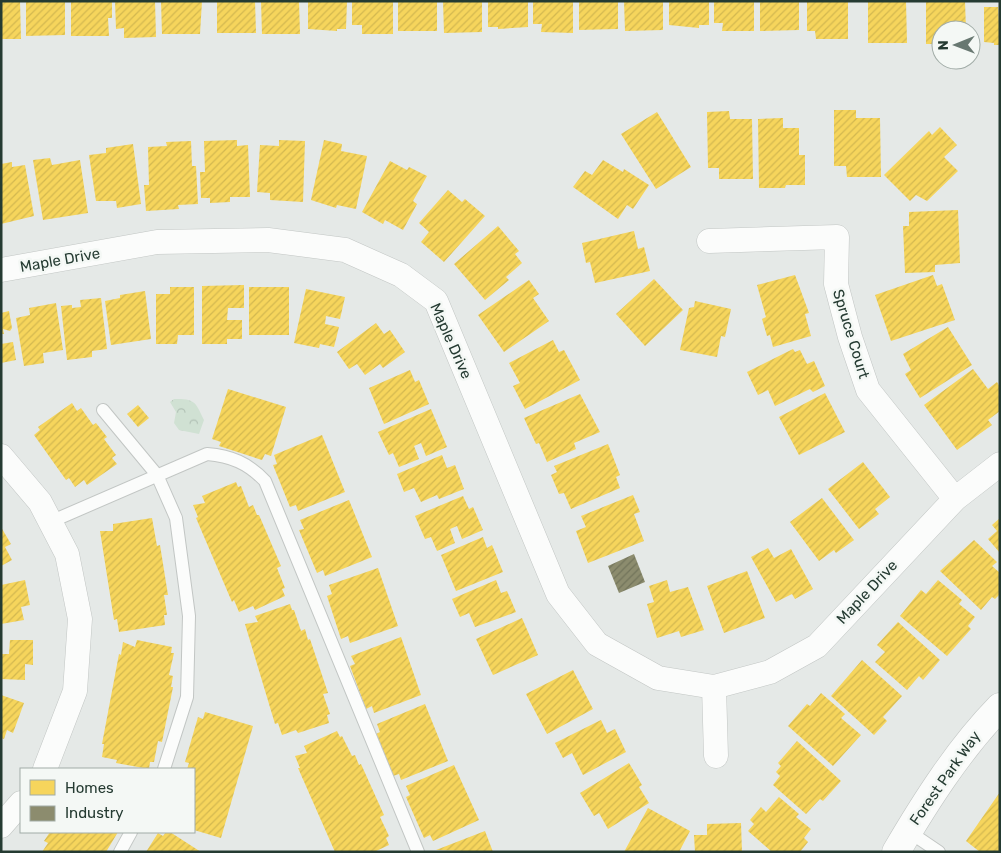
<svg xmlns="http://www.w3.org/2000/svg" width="1001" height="853" font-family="Rubik,sans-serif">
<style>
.park{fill:url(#park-crowns)}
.homes{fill:url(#homes-hatch)}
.industry{fill:url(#industry-hatch)}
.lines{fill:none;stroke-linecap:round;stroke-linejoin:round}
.service-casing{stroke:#c2c6c4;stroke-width:14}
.minor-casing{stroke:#c2c6c4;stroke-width:25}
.tertiary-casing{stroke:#c2c6c4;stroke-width:29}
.service{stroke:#fbfcfb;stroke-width:12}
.minor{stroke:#fbfcfb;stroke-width:24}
.tertiary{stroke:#fbfcfb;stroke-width:28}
.labels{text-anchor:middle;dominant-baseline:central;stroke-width:5;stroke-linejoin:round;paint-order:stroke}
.street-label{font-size:15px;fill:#253b32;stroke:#f4f8f5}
</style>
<defs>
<pattern id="park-crowns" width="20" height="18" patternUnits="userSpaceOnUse" patternTransform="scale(1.25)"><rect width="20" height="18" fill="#d0e1d3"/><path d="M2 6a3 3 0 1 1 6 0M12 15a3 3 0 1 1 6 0" fill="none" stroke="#b2c2b6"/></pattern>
<pattern id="homes-hatch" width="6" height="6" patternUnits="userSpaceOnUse" patternTransform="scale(1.25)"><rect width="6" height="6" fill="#f6d55c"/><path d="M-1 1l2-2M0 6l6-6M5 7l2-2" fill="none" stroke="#d3b850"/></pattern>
<pattern id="industry-hatch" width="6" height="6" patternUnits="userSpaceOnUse" patternTransform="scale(1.25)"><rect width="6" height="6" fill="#8c8c6e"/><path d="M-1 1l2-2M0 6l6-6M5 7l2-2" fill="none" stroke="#72745b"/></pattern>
</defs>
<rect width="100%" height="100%" fill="#e5e9e7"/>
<path class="park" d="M174,399c21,0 21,2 30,21l-5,14 -20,-4 -5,-7 2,-11 -6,-10z"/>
<path class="homes" d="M1,1h19l1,38h-20z
M26,1h39v34l-39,1z
M71,1h41v17h-4l1,18h-38z
M115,1h40l1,36 -32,1v-10l-8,1z
M161,1h41l-2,33h-38z
M217,1h38l1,32h-39z
M261,1h38l1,33h-38z
M308,1h39l-1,28h-9v2l-29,-2z
M352,1h41v33h-31v-9h-10z
M398,1h39v30h-39z
M443,1h39v31l-38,1z
M488,1h40v26l-30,2v-2h-10z
M533,1h40v32l-32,-1 1,-8h-9z
M579,1h39v28l-39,1z
M624,1h39v29l-38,1z
M669,1h40v24h-10v3l-30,-3z
M714,1h40v30h-32l1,-8h-9z
M760,1h39v29l-39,1z
M807,1h41v38h-32l-1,-8h-8z
M868,1h38l1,42h-39z
M926,1h39l1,29h-25v14h-15z
M998,3l2,42h-6v-2l-10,-1v-35h14z
M834,110h22v8h24l1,59h-34l-1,-11h-12z
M729,111l1,8h22l1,60h-34v-11h-11l-1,-56z
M657,112l34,55 -35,22 -35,-55z
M783,118v10h16v27h6v30h-19l-1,3h-26l-1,-69z
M940,127l17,18 -13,12 14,14 -31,30 -11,-6 -6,6 -26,-26 45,-44 3,4z
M237,140v6l11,-1 2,52h-20v5l-20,1v-5h-9l-1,-26h5l-1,-31z
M279,140l26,1 -2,61 -33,-2v-7l-13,-1 3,-47 19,1z
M324,140l18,4 -1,7 26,5 -11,53 -19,-4 -1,3 -25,-8z
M191,141l1,25h4l2,38 -20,1 1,4 -33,2 -2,-26h5l-1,-38 19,-1 -1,-4z
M133,144l8,60 -24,4 -1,-7h-20l-7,-46 17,-2v-5z
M50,158l2,7 28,-5 8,53 -45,7 -10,-60z
M603,160l20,12 1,-3 25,16 -16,24 -6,-4 -9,14 -45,-32 12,-16 7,4z
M390,161l17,9 2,-3 18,9 -14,25 4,3 -14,26 -18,-10 -2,4 -21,-12z
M12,162v5l13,-2 9,51 -33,8v-60z
M448,190l14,12 3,-3 20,17 -41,46 -23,-20 8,-10 -10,-9z
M958,210l2,53 -25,2v7l-30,1 -2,-47h6v-14z
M498,226l21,25 -4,3 7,9 -16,14 3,3 -24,20 -31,-36z
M634,231l4,18 6,-2 6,24 -55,12 -5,-21 -4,1 -4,-20z
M795,275l14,38 -4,1 6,22 -38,11 -3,-12 -3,1 -5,-17 4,-2 -9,-32z
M933,275l4,11 5,-2 13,36 -64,21 -16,-46z
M654,279l29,31 -38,36 -29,-32z
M529,280l10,14 -6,4 16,23 -45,31 -26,-37z
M244,285v23h-16l-1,12h15v19h-15v5h-25v-58z
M170,287h24v48h-16l-1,9h-21v-50h14z
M249,287h40v48h-40z
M306,289l39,8 -5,22 -14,-3 -1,8 14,3 -5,20 -14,-3 -1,4 -25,-5z
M145,291l6,48 -40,6 -6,-44 15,-3v-3z
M101,298l6,51 -15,2v6l-25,3 -6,-54 11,-1v3l9,-1 -1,-7z
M695,301l36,8 -6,28 -4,-1 -4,21 -37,-7 9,-42 5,-1z
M56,303l7,47 -20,3 1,10 -20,3 -8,-48 14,-3 -1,-7z
M9,311l3,17 -2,3 -7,-2 1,5h-3v-21z
M376,323l8,11 6,-4 15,22 -22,16 -3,-4 -15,11 -8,-11 -8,5 -12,-17z
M948,327l24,38 -52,33 -15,-24 6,-4 -8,-16z
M553,340l6,12 5,-2 16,30 -55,29 -12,-23 7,-3 -11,-20z
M13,342l3,18 -15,3v-19z
M793,349l2,3 5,-2 7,14 7,-3 11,25 -12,6 -3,-3 -35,17 -7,-16 -10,5 -11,-23z
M973,369l15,20 9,-7 3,5v24l-12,9 4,5 -35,25 -33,-45z
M410,370l5,12 4,-2 10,24 -45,20 -15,-36z
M228,389l58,18 -15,49 -6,-2 -3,6 -43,-14 2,-4 -9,-3z
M825,393l20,39 -46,23 -20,-38z
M580,394l20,38 -26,11 2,6 -29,13 -8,-19 -3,1 -12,-26z
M72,403l5,8 4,-3 12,17 3,-2 11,14 -3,2 12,16 -4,3 5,6 -30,21 -3,-5 -9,7 -6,-9 -3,2 -32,-45 6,-5 -2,-3z
M138,405l11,13 -11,9 -11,-13z
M431,409l16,38 -21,9 -5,-13 -7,3 5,13 -20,8 -6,-14 -4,2 -11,-23z
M322,435l23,57 -47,19 -2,-6 -6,2 -17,-42 4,-1 -3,-9z
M608,444l12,31 -4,2 4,11 -49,21 -7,-16 -5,1 -8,-19 6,-3 -3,-6z
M442,455l5,13 8,-3 9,24 -25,10 -2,-4 -16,7 -7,-14 -10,4 -7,-18z
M863,462l27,35 -15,12 4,5 -20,15 -31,-40z
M236,482l2,5 3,-1 8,21 4,-2 4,10h2l22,51 -4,2 8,20 -3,1 3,7 -30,14 -2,-4 -14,6 -5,-12 -2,2 -36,-84 2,-1 -5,-12 12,-2 -3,-7z
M633,495l7,17 -6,2 10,27 -56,22 -12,-32 10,-4 -5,-11z
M463,496l6,13 4,-2 10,23 -21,9 -5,-13 -7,3 5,14 -18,8 -6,-14 -6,2 -10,-23z
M822,498l32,42 -18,13 -2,-3 -15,11 -29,-39z
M349,500l23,57 -47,19 -2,-6 -6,3 -18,-43 5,-1 -4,-9z
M152,518l5,28 3,-1 8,50h-4l3,20h-3l1,10 -46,7 -2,-13 -3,1 -14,-89h13v-7z
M1000,518v35l-12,-14 9,-8 -5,-6z
M1,527l10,17 -6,3 7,13 -11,6z
M483,537l4,11 5,-3 11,27 -47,19 -15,-36z
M974,540l23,22 -5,4 8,7v21l-5,5 -3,-2 -11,13 -41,-39z
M768,548l6,10 17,-9 22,40 -18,10 -3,-5 -16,8 -25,-45z
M378,568l20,58 -48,17 -2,-7 -7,3 -14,-43 5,-2 -3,-9z
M747,571l18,47 -41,15 -17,-47z
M25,580l5,25 -9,2 3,13 -23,4v-39z
M496,580l5,13 6,-2 9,21 -41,15 -6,-14 -9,4 -8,-18z
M667,580l3,12 18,-5 16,43 -23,7 -2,-6 -22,7 -10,-34 7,-2 -5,-16z
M938,580l24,20 -3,4 16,13 -7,9 3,3 -24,27 -47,-40 21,-26 5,4z
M290,604l2,6h2l7,21 4,-2 3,11 2,-1 18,54 -5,1 7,20 -3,1 2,8 -31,10 -2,-3 -14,5 -4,-12 -3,1 -30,-100 13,-2 -3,-6z
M522,618l16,37 -45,20 -17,-36z
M898,622l42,38 -17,20 -4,-4 -12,14 -32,-28 10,-10 -8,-7z
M401,637l20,58 -47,18 -2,-7 -6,3 -16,-43 5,-2 -4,-8z
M10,640h23v25l-8,-1v16l-24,-1v-25h8z
M137,640l35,7 -1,6h3l-5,22 4,1 -2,11h2l-11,55 -4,-1 -4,21h-4l-1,7 -33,-6 1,-3 -15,-3 2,-13h-2l17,-90 2,1 2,-13 12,5z
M862,660l40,36 -19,21 4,4 -13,14 -43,-39z
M573,670l20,39 -46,25 -21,-40z
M821,693l24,21 -4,4 20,17 -28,31 -45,-40 19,-22 3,2z
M1,695l23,8 -11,30 -6,-3 -3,9 -3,-1z
M425,704l23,57 -47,19 -2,-6 -6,2 -17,-42 4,-2 -3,-8z
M205,712l48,14 -32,112 -27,-8v-61h-7l2,-6 -4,-1 13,-45 5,2z
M601,720l6,13 8,-4 11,23 -43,23 -11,-22 -9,5 -8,-15z
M337,731l3,6 2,-1 10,20 3,-1 4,10 2,-1 23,51 -4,2 9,19 -3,2 3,7 -15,7h-39l-37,-84h2l-5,-12 12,-3 -3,-7z
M797,741l44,40 -18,20 -3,-2 -14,15 -33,-29 7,-9 -4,-4 5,-6 -3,-3z
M629,763l13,22 -3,2 10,16 -41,26 -9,-16 -5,3 -14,-23z
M454,765l25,55 -46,21 -3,-6 -6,3 -18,-41 4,-2 -4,-9z
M1000,792v60h-20l-14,-11z
M779,797l20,17 -3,3 15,12 -7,9 4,4 -8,10h-28l-24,-21 6,-7 -4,-4 11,-13 5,5z
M648,808l42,23 -11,21h-55z
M741,823l1,29h-47l-1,-17h13v-11z
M485,831l8,21 -57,-2z
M50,832h68l-12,20h-64l6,-9 -4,-2z
M166,832h4l31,20h-55l12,-19 5,3z"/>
<path class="industry" d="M634,554l11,28 -26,11 -11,-27z"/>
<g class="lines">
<g class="service-casing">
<path id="service" d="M103,410l54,65 19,43 13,98 -2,81 -23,72
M50,522l157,-68c24,2 41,9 58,27l153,371
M908,831l31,21
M120,852l11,-20"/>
</g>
<g class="minor-casing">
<path id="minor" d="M709,241l128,-4 -1,47 14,53 18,53 87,109
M1,270l156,-28 111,-2 77,10 56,25 35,26 122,293 39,50 61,34 56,9 56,-15 47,-26 138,-147 45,-35
M1,456l39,46 27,52 13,65 -5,72 -30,78
M714,687l2,69
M1,826l20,-23"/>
</g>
<g class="tertiary-casing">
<path id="tertiary" d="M896,852c30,-51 63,-103 104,-145"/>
</g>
<use href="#service" class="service"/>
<use href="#minor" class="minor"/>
<use href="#tertiary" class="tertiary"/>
</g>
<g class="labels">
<g class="street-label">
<text transform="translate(60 260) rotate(-10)">Maple Drive</text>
<text transform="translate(851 334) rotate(73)">Spruce Court</text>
<text transform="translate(451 341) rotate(66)">Maple Drive</text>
<text transform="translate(867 592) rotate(-47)">Maple Drive</text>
<text transform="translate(945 778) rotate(-55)">Forest Park Way</text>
</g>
</g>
<rect width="1001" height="853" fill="none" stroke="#253b32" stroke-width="5"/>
<rect x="20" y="768" width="175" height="65" fill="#f4f8f5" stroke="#a1aca7"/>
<rect x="30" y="780" width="25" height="15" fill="#f6d55c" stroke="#a1aca7"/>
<text x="65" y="793" font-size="15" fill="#253b32">Homes</text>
<rect x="30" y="806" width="25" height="15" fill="#8c8c6e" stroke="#a1aca7"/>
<text x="65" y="818" font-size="15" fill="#253b32">Industry</text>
<g transform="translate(956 45) rotate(269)"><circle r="24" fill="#f4f8f5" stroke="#a1aca7"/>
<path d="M0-4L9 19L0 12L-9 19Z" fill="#687871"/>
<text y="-8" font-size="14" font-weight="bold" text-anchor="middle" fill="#253b32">N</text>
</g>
</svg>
